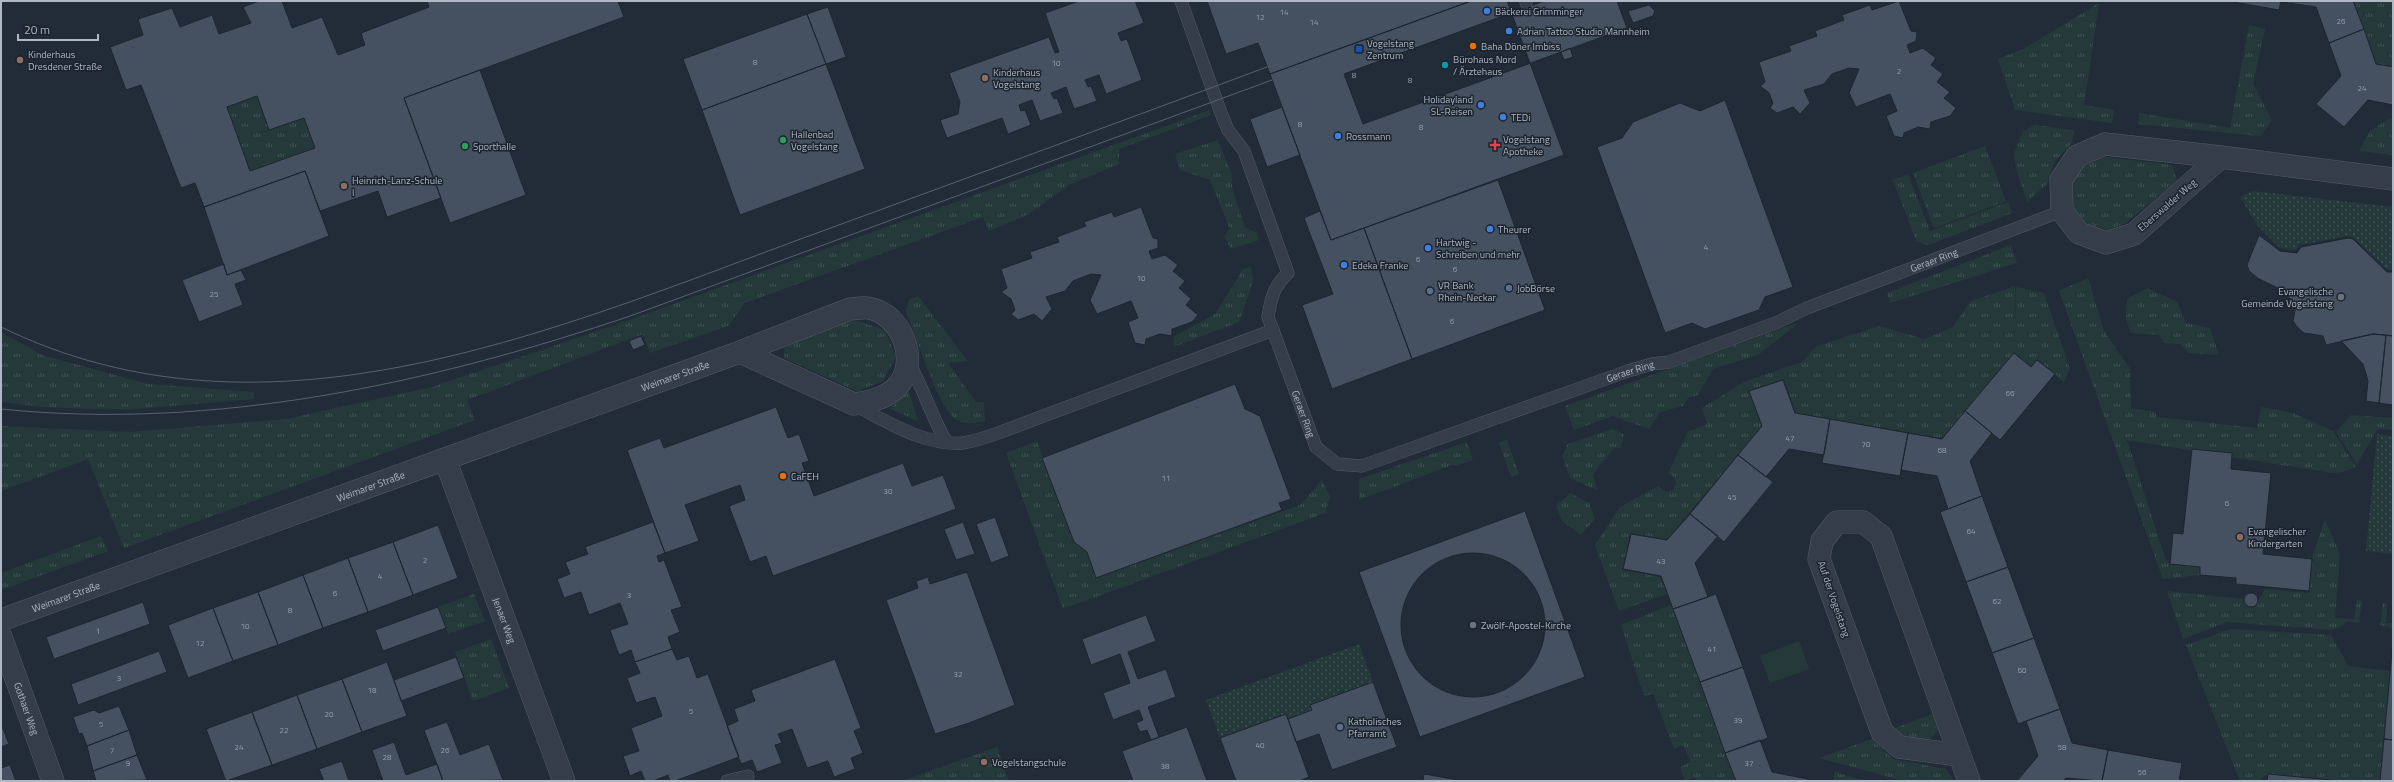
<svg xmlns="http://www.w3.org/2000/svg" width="2394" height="782" font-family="'Titillium Web',sans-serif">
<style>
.grass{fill:url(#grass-tufts)}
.park{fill:#25393a}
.garden{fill:url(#garden-dots)}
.building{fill:#455160;stroke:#1d252f;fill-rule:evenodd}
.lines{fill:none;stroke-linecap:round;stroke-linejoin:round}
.service-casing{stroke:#535b66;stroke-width:13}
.minor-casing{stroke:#535b66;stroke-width:23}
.service{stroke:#353d49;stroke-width:12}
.minor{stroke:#353d49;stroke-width:22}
.tram{stroke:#576270;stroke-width:1}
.shop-dot{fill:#3f7fe0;stroke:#1b232d;stroke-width:1.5}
.food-dot{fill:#e8710a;stroke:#1b232d;stroke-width:1.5}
.transit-dot{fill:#1a4fb4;stroke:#1b232d;stroke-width:1.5}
.education-dot{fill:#8d6e63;stroke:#1b232d;stroke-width:1.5}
.culture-dot{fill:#0f9aa8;stroke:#1b232d;stroke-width:1.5}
.leisure-dot{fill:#2e9e5b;stroke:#1b232d;stroke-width:1.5}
.health-dot{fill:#e0444e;stroke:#1b232d;stroke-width:1.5}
.service-dot{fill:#5c6f8a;stroke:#1b232d;stroke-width:1.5}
.worship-dot{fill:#6b7280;stroke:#1b232d;stroke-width:1.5}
.labels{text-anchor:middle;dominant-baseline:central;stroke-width:3;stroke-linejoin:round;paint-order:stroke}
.number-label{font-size:8px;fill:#959eac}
.poi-label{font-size:10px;fill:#b0b8c5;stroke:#1b232d;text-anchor:start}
.street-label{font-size:10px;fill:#b0b8c5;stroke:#1b232d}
</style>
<defs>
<pattern id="grass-tufts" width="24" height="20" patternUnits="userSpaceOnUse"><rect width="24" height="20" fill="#25393a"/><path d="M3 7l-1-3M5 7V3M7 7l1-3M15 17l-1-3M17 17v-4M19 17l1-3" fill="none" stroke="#425455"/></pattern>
<pattern id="garden-dots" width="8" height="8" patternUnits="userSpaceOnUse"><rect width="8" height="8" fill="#25393a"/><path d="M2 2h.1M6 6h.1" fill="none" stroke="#425455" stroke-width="1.8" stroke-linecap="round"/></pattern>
</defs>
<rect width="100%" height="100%" fill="#222c38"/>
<path class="grass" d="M2354,1h39v66l-17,-3z
M2099,3l-15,102 30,5 -2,13 -97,-13 -17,-51 27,-11z
M2249,25l16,4 -12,55 19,36 -12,16 -122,-12 1,-11 91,15z
M257,96l12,34 35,-12 11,30 -65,23 -23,-64z
M1210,110l1,5 -92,34v15l-50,21 -40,29 -40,17 -6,-14 -238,86 -17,23 -78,27 -7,-19 -176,66 8,20 -351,128 -36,-89 -87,32v-65l129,6 156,-13 146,-32 192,-65z
M2390,118h3v37l-34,-4 11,-20z
M2035,125l39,5 -2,13 -17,18 -8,23 -20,18 -11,-34 -2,-14 9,-23z
M1218,140l14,35v13l13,39 12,6 2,7 -28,9 -7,-13 6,-7 -20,-49 -30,-10 -5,-16z
M1985,146l21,55 -72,27 -21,-55z
M2106,157l66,8 5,16 -51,42 -19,7 -19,-6 -15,-16 -3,-21 13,-21z
M1908,174l22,57 78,-29 4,11 -84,32 -12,-4 -23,-61z
M2011,245l6,18 -127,40 -3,-10z
M1251,267l2,15 -14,40 -66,25 1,-10 42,-24 27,-44z
M2088,278l16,53 26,38 1,39 25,4v5l101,11 4,-21 32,6 40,18 23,36 -13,5 -11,1 -205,-33 38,118 5,6 30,3v8l-37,4 -104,-288z
M2015,286v39l1,-38 28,6 26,76 -6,13 -26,-23 -7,8 -17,-14 -72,85 -146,-25 -12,-34 -36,12 14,35 -95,113 -37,-6 -8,37 38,7 7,17 -48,17 -24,-66 25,-38 38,-21 8,6 7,-2 3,-7 -2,-6 -6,-4 20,-41 19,-8 -5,-16 44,-27 56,-19 15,-16 63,-20 44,13 28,-11 19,-27z
M2148,288l29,14 9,21 24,5 9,27 -30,-2 -9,-9 -16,-1 -5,-8 -28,-2 -5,-13 1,-21z
M918,296l50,65 -20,2 28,39h8l1,19c-11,2 -23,5 -32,-4 -17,-16 -37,-82 -47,-106l3,-11z
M855,320l30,10 11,27 -13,24 -26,10 -73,-33 1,-13z
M1800,322l-42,33 -45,14 -15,26 -10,3 -5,8 -23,6 -11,17 -36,-13 -39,14 -9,-24z
M1,332l41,23 106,29 106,8v7l-130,11 -80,-3 -43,-5z
M909,391l9,30 -28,-12z
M2351,415l42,3v12l-15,-1 -21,35 -21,-32z
M1612,429l12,5 -3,14h-7l-21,26 4,16 -27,-12 -8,-22 6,-12z
M1507,440l12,34 -8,3 -12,-34z
M1037,441l36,101 14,10 9,26 204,-73 22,-25 8,17 -5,16 -262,96 -57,-156z
M1467,442l6,18 -17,6 -4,-1 -93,35v-21z
M1570,493l19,10 6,16 -14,16 -19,-14 -6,-15z
M2325,520l15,34 -5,64 19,1 3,-19 5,1 -3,22 -12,-2 -7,6 -8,3 -105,-8 -44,17 -16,-48 77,8v5l8,3 4,-2 9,-16 44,4 4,-39z
M101,536l7,15 -107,39v-17z
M474,594l11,27 -37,13 -10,-27z
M2383,603l4,1 -1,19h7v7l-4,-3 -9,-2z
M1671,605l2,4 63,172h-39l-2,-4 -10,4 -5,-14 11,-5 -8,-17 -9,4 -19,-51 -2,-4 -9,2 -23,-71z
M2231,629l100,6 17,31 42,5 -10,109 -42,1 -70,-7 -11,7h-17l-54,-136z
M491,639l18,49 -36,13 -18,-49z
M1935,713l4,16 -9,10 -26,-1 -9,-10z
M1872,739l21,20 53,10 8,12h-50l-85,-23z
M997,747l12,34h-107z
M1835,772l30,9h-32z"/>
<path class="park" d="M1799,641l10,28 -39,14 -10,-27z"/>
<path class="garden" d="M2252,191l141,16v63l-6,-1 -34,-32 -6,-1 -47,9 -4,5 -16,-2 -22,-22 -18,-29z
M2377,434l16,2v118l-27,-3z
M1359,644l14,38 -63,23 2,5 -24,9 -3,-5 -65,24 -14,-38z"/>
<path class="building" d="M259,1h23l10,27 30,-11 16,38 27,-10 -4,-12 68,-26 -2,-6h191l6,16 -220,81 37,100 -54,19 -9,-26 -58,20 -15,-40 -101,36 -9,-24 -14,5 -40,-103 -15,5 -16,-43 33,-12 -5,-16 34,-11 8,19 32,-12 7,19 32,-11 -8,-16zM257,96l12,34 35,-12 11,30 -65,23 -23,-64z
M1079,1h56l9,22 -26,10 3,8 6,-2 15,41 -36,14 -7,-19 -14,5 3,7 3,-1 6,15 -23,8 -8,-22 -15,6 3,6 3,-1 6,15 -23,8 -8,-21 -13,5 2,6 4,-1 6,15 -23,9 -6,-16 -55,20 -7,-18 18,-6 2,-12 -11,-29 100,-36 6,16 4,-1 -14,-39z
M1207,1h264l-201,73 -12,-31 -32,11z
M1471,1h36l57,154 -233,85 -61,-166z
M1544,1h73l10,27 -264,96 -19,-50z
M1899,1l12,30 6,1 -1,9 -9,4 3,8 13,-5 13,10 -5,7 12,9 -6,8 13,10 -6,6 12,10 -6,8 -19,6 -1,7 -12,-2 -14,6 -1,5 -9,-2 -8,-20 11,-5 -7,-17 -34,13 -7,-14 10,-24 -10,-1 -17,6 -8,10 -20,6 6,13 -10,11 -7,-7 -16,6 -7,-5 3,-5 -4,-10 -9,-7 5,-4 -6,-20 32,-11 -2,-5 28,-10 -2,-5 29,-11 -2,-5 28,-10 2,5z
M2228,1h53l-2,9z
M2353,1l11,28 -35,14 -13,-36 -35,-5z
M1649,5l6,6 -2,5 -20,7 -5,-12z
M828,7l18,50 -20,7 -19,-50z
M807,14l19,50 -124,46 -19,-51z
M2364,29l12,35 17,3v38l-25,-5 -24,27 -28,-23 25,-28 -12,-33z
M1570,48l3,9 -9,3 -3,-8z
M826,64l39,105 -125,46 -38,-105z
M480,70l46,125 -76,28 -46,-125z
M1725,100l68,187 -28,10 -6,13 -54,19 -13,-6 -27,10 -68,-186 25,-9 11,-16 47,-19 20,8z
M1282,107l18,48 -33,12 -17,-48z
M305,171l24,65 -102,39 -23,-68z
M1498,180l47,130 -133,49 -48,-131z
M1141,207l12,31 5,1v9l-9,3 3,8 13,-4 13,10 -5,6 12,10 -6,7 12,11 -5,6 12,10 -6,7 -20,7v7l-12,-2 -14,5 -1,6 -10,-2 -7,-21 10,-4 -7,-17 -34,13 -7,-14 11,-25 -10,-1 -18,7 -8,10 -19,6 6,12 -10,12 -8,-7 -16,6 -7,-6 4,-4 -4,-11 -10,-7 6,-4 -6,-19 31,-11 -2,-6 29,-10 -2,-5 29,-11 -2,-4 28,-10 2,5z
M1320,211l11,29 33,-12 48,131 -80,30 -30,-84 31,-11 -29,-76z
M2259,235l21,16 17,2 4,-6 47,-9 5,1 34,33h6v64l-20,-2 -47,11 -3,-9 -19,-3 -6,-5 -5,-7 3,-16 -14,-15 -23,-11 -10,-8 -2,-6z
M224,264l3,11 14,-5 5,10 -11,4 8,21 -44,17 -17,-42z
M2373,334l13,1 -7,68 -13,-2 2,-20 -5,-17 -22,-23z
M2386,335l7,1v69l-14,-2z
M641,336l4,9 -12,5 -4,-9z
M2014,353l17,14 6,-7 18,14 -55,66 -35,-29z
M1783,380l12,33 35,6 -6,36 -35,-6 -23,28 -28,-22 24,-29 -13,-35z
M1235,384l10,25 15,7 31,83 -12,4 3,7 -186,68 -9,-26 -13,-10 -32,-84z
M776,407l12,31 11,-4 10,27 -7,2 12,33 89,-33 9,23 31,-11 13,34 -183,67 -7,-20 -16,6 -21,-56 16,-6 -5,-15 -55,20 14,36 -34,12 -38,-103 33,-12 4,10z
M1965,411l27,22 -22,28 12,35 -34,13 -11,-33 -36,-6 7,-37 34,6z
M1830,419l78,14 -8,43 -78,-13z
M2192,449l40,4 -1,16 40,4 -8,81 49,5 -3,32 -73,-7v-6l-36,-3v-8l-30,-3 3,-31 10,1z
M1738,455l35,27 -49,60 -34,-28z
M1982,496l26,71 -42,15 -26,-70z
M1525,511l60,166 -165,60 -61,-165z
M1690,514l28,22 -23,27 13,34 -35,12 -12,-33 -38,-7 8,-35 36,6z
M995,517l14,39 -18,7 -15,-39z
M653,522l12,31 -8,3 2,6 5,-2 18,47 -11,3 9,22 -12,5 4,12 -37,13 -4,-12 -12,5 -9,-25 18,-6 -8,-21 -31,12 -8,-23 -17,6 -7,-19 13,-5 -5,-12 23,-8 -3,-7z
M963,522l12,32 -19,6 -12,-31z
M438,525l20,53 -45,17 -20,-53z
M393,542l20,53 -45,17 -20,-54z
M1401 625a72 72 0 1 1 144 0a72 72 0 1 1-144 0Z
M348,558l20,54 -45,16 -20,-53z
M2008,567l26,71 -42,15 -26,-71z
M967,572l48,133 -46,18 -34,11 -49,-134 32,-12 -2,-7 12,-4 2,7z
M303,575l20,53 -45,17 -20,-53z
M258,592l20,53 -45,16 -20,-53z
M2244 600a7 7 0 1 1 14 0a7 7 0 1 1-14 0Z
M1716,594l27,73 -43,15 -27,-73z
M143,602l7,22 -96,35 -8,-22z
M438,607l8,21 -63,23 -8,-21z
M213,608l20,53 -45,17 -20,-53z
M1146,615l10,26 -28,11 10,27 28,-10 10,28 -28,10 11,30 -8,3 -4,-10 -7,2 -4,-9 7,-3 -4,-10 -26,10 -10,-27 27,-10 -10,-29 -29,11 -9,-26z
M2034,638l26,71 -42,15 -26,-71z
M2393,640v100l-9,-1z
M672,649l5,11 12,-4 8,22 11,-4 31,83 -64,24h-5l-2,-6 -15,6h-8l-4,-10 -11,5 -7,-20 16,-5 -8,-23 31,-12 -7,-19 -19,6 -9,-25 13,-5 -5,-11z
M159,651l8,21 -89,33 -7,-21z
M456,657l8,21 -63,23 -7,-21z
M835,659l26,69 -7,3 9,22 -12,5 4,11 -21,8 -6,-16 -21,7 -15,-39 -14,5 4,9 -7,2 7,18 -25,9 -5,-12 -11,4 -14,-38 11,-5 -4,-12 21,-8 -4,-11z
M387,662l20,54 -45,16 -20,-53z
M1743,667l25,71 -43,15 -25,-71z
M342,679l20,53 -45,17 -20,-54z
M1373,682l24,65 -65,23 -13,-36 -23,8 -8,-23 24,-9 -2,-5z
M297,695l20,54 -45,16 -20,-53z
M119,706l10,24 -42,16 -5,-13 -3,1 -6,-17 21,-7 5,3z
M2060,709l12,34 36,7 -6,31 -36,-3 -3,3h-46l21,-25 -12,-35z
M252,712l20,53 -46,16 -20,-52z
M1286,714l23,63 -10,4h-63l-16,-43z
M447,722l13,33 29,-11 14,36 -60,1 -19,-51z
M1,724l8,20 -8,3z
M1187,727l20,54h-74l-11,-30z
M129,730l8,25 -44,16 -6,-25z
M2384,739l9,1v41h-13z
M1760,740l12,32 36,7v2h-72l-11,-28z
M394,742l12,33 31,-11 6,17h-60l-11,-31z
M2108,750l74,13 -3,18h-77z
M137,755l10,25 -51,1 -3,-10z
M342,761l7,20h-25l-5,-12z
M10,765l6,16h-15v-13z
M1424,774l40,7h-41z
M2268,774l63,6v1h-64z"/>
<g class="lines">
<g class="service-casing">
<g id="service">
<path id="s1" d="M1181,1l40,112 7,17 16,21 44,122c-14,13 -17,25 -20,44l48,130 21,17 25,2 266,-95 24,-7 17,-2 109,-40 29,-14 255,-97"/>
<path d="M1526,1v2"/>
<path d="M908,361c15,26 23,55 38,80"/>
<path d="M856,406c33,16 68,40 107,37 12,-2 24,-6 35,-10l275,-103"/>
<path d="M727,781l21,-5"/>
</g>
</g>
<g class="minor-casing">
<g id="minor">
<path d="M2221,157l-87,77 -28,9 -27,-10 -17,-22 -1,-31 16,-24 28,-12 116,13 172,22"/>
<path id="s2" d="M445,459l119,322"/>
<path id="s3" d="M1,620l739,-268 110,-43c5,0 12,-2 18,-1 34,5 53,55 28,80 -12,11 -27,14 -42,16l-114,-52"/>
<path id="s4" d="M1,637l52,144"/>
<path d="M1958,755l-59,-8 -17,-15 -63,-173 3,-18 15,-19h26l18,14 88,245"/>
</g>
</g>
<use href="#service" class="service"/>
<use href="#minor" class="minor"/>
<path class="tram" d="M1,327c268,131 559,0 816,-94 150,-55 300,-110 450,-166
M1,409c213,22 432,-26 632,-94l639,-235"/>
</g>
<g class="shop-dot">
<circle cx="1487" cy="11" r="4"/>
<circle cx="1509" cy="31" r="4"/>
<circle cx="1481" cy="105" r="4"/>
<circle cx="1503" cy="117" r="4"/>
<circle cx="1338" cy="136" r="4"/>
<circle cx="1490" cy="229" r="4"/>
<circle cx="1428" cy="248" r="4"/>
<circle cx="1344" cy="265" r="4"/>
</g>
<g class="food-dot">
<circle cx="1473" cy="46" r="4"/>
<circle cx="783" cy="476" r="4"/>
</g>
<rect class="transit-dot" x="1355" y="45" width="8" height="8" rx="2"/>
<g class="education-dot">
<circle cx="20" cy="60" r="4"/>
<circle cx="985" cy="78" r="4"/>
<circle cx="344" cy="186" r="4"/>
<circle cx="2240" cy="537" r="4"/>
<circle cx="984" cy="762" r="4"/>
</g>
<circle class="culture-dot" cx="1445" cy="65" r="4"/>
<g class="leisure-dot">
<circle cx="783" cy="140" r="4"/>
<circle cx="465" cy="146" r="4"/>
</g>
<path class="health-dot" d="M1493 139h4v4h4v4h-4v4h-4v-4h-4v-4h4z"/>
<g class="service-dot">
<circle cx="1509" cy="288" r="4"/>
<circle cx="1430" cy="291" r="4"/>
<circle cx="1340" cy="727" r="4"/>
</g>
<g class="worship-dot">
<circle cx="2341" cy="297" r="4"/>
<circle cx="1473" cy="625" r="4"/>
</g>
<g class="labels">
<g class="number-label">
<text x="1284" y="12">14</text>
<text x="1260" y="17">12</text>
<text x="2341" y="21">26</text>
<text x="1314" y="22">14</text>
<text x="755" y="62">8</text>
<text x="1056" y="63">10</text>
<text x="1899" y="71">2</text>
<text x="1354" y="75">8</text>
<text x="1410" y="80">8</text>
<text x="2362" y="88">24</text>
<text x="1300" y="124">8</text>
<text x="1421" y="127">8</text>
<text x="1706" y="247">4</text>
<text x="1418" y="259">6</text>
<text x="1455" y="269">6</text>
<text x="1141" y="278">10</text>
<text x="214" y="294">25</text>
<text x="1452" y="321">6</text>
<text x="2010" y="393">66</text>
<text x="1790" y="438">47</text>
<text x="1866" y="444">70</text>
<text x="1942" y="450">68</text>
<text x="1166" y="478">11</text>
<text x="888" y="491">30</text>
<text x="1732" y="497">45</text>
<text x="2227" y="503">6</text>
<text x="1971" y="531">64</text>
<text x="425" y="560">2</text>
<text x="1661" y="561">43</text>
<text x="380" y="576">4</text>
<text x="335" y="593">6</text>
<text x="629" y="595">3</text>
<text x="1997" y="601">62</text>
<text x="290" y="610">8</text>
<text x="245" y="626">10</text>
<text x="98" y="631">1</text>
<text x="200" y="643">12</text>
<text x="1712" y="649">41</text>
<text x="2022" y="670">60</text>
<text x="958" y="674">32</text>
<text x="119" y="678">3</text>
<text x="372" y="690">18</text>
<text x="691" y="711">5</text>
<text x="329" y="714">20</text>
<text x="1738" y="720">39</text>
<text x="101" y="724">5</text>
<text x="284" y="730">22</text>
<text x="1260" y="745">40</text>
<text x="239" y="747">24</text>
<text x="2062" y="747">58</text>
<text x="112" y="750">7</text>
<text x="445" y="750">26</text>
<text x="387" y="757">28</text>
<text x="128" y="763">9</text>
<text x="1749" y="763">37</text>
<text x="1165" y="766">38</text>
<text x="2142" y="772">56</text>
</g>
<g class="poi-label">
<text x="1495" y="11">Bäckerei Grimminger</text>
<text x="1517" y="31">Adrian Tattoo Studio Mannheim</text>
<text x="1367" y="43">Vogelstang<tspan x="1367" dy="12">Zentrum</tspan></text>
<text x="1481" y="46">Baha Döner Imbiss</text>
<text x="28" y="54">Kinderhaus<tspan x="28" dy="12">Dresdener Straße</tspan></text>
<text x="1453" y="59">Bürohaus Nord<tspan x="1453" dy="12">/ Ärztehaus</tspan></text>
<text x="993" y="72">Kinderhaus<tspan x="993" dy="12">Vogelstang</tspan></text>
<text x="1473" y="99" text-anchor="end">Holidayland<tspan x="1473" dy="12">SL-Reisen</tspan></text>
<text x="1511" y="117">TEDi</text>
<text x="791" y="134">Hallenbad<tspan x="791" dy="12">Vogelstang</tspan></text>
<text x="1346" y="136">Rossmann</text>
<text x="1503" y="139">Vogelstang<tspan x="1503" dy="12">Apotheke</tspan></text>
<text x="473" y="146">Sporthalle</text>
<text x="352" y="180">Heinrich-Lanz-Schule<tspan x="352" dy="12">I</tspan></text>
<text x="1498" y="229">Theurer</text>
<text x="1436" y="242">Hartwig -<tspan x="1436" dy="12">Schreiben und mehr</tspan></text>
<text x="1352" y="265">Edeka Franke</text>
<text x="1438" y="285">VR Bank<tspan x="1438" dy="12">Rhein-Neckar</tspan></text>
<text x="1517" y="288">JobBörse</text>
<text x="2333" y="291" text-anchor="end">Evangelische<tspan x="2333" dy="12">Gemeinde Vogelstang</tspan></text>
<text x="791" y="476">CaFEH</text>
<text x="2248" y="531">Evangelischer<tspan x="2248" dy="12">Kindergarten</tspan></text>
<text x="1481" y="625">Zwölf-Apostel-Kirche</text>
<text x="1348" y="721">Katholisches<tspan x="1348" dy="12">Pfarramt</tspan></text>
<text x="992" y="762">Vogelstangschule</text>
</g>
<g class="street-label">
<text transform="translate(2167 205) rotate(-41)">Eberswalder Weg</text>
<text stroke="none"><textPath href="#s1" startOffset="1142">Geraer Ring</textPath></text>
<text stroke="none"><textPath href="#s1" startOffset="818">Geraer Ring</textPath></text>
<text stroke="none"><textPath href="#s3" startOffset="717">Weimarer Straße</textPath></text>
<text stroke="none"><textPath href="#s1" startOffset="446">Geraer Ring</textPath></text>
<text stroke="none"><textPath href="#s3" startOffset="393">Weimarer Straße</textPath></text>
<text stroke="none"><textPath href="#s3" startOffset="69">Weimarer Straße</textPath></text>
<text transform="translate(1834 599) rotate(71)">Auf der Vogelstang</text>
<text stroke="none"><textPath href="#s2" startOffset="172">Jenaer Weg</textPath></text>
<text stroke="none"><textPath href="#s4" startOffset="76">Gothaer Weg</textPath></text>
</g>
</g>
<rect width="2394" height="782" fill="none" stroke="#b0b8c5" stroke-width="4"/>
<path d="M18 34v6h80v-6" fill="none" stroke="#b0b8c5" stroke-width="2"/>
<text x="24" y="34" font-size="12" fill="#b0b8c5" stroke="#1b232d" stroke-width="3" paint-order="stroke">20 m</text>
</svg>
